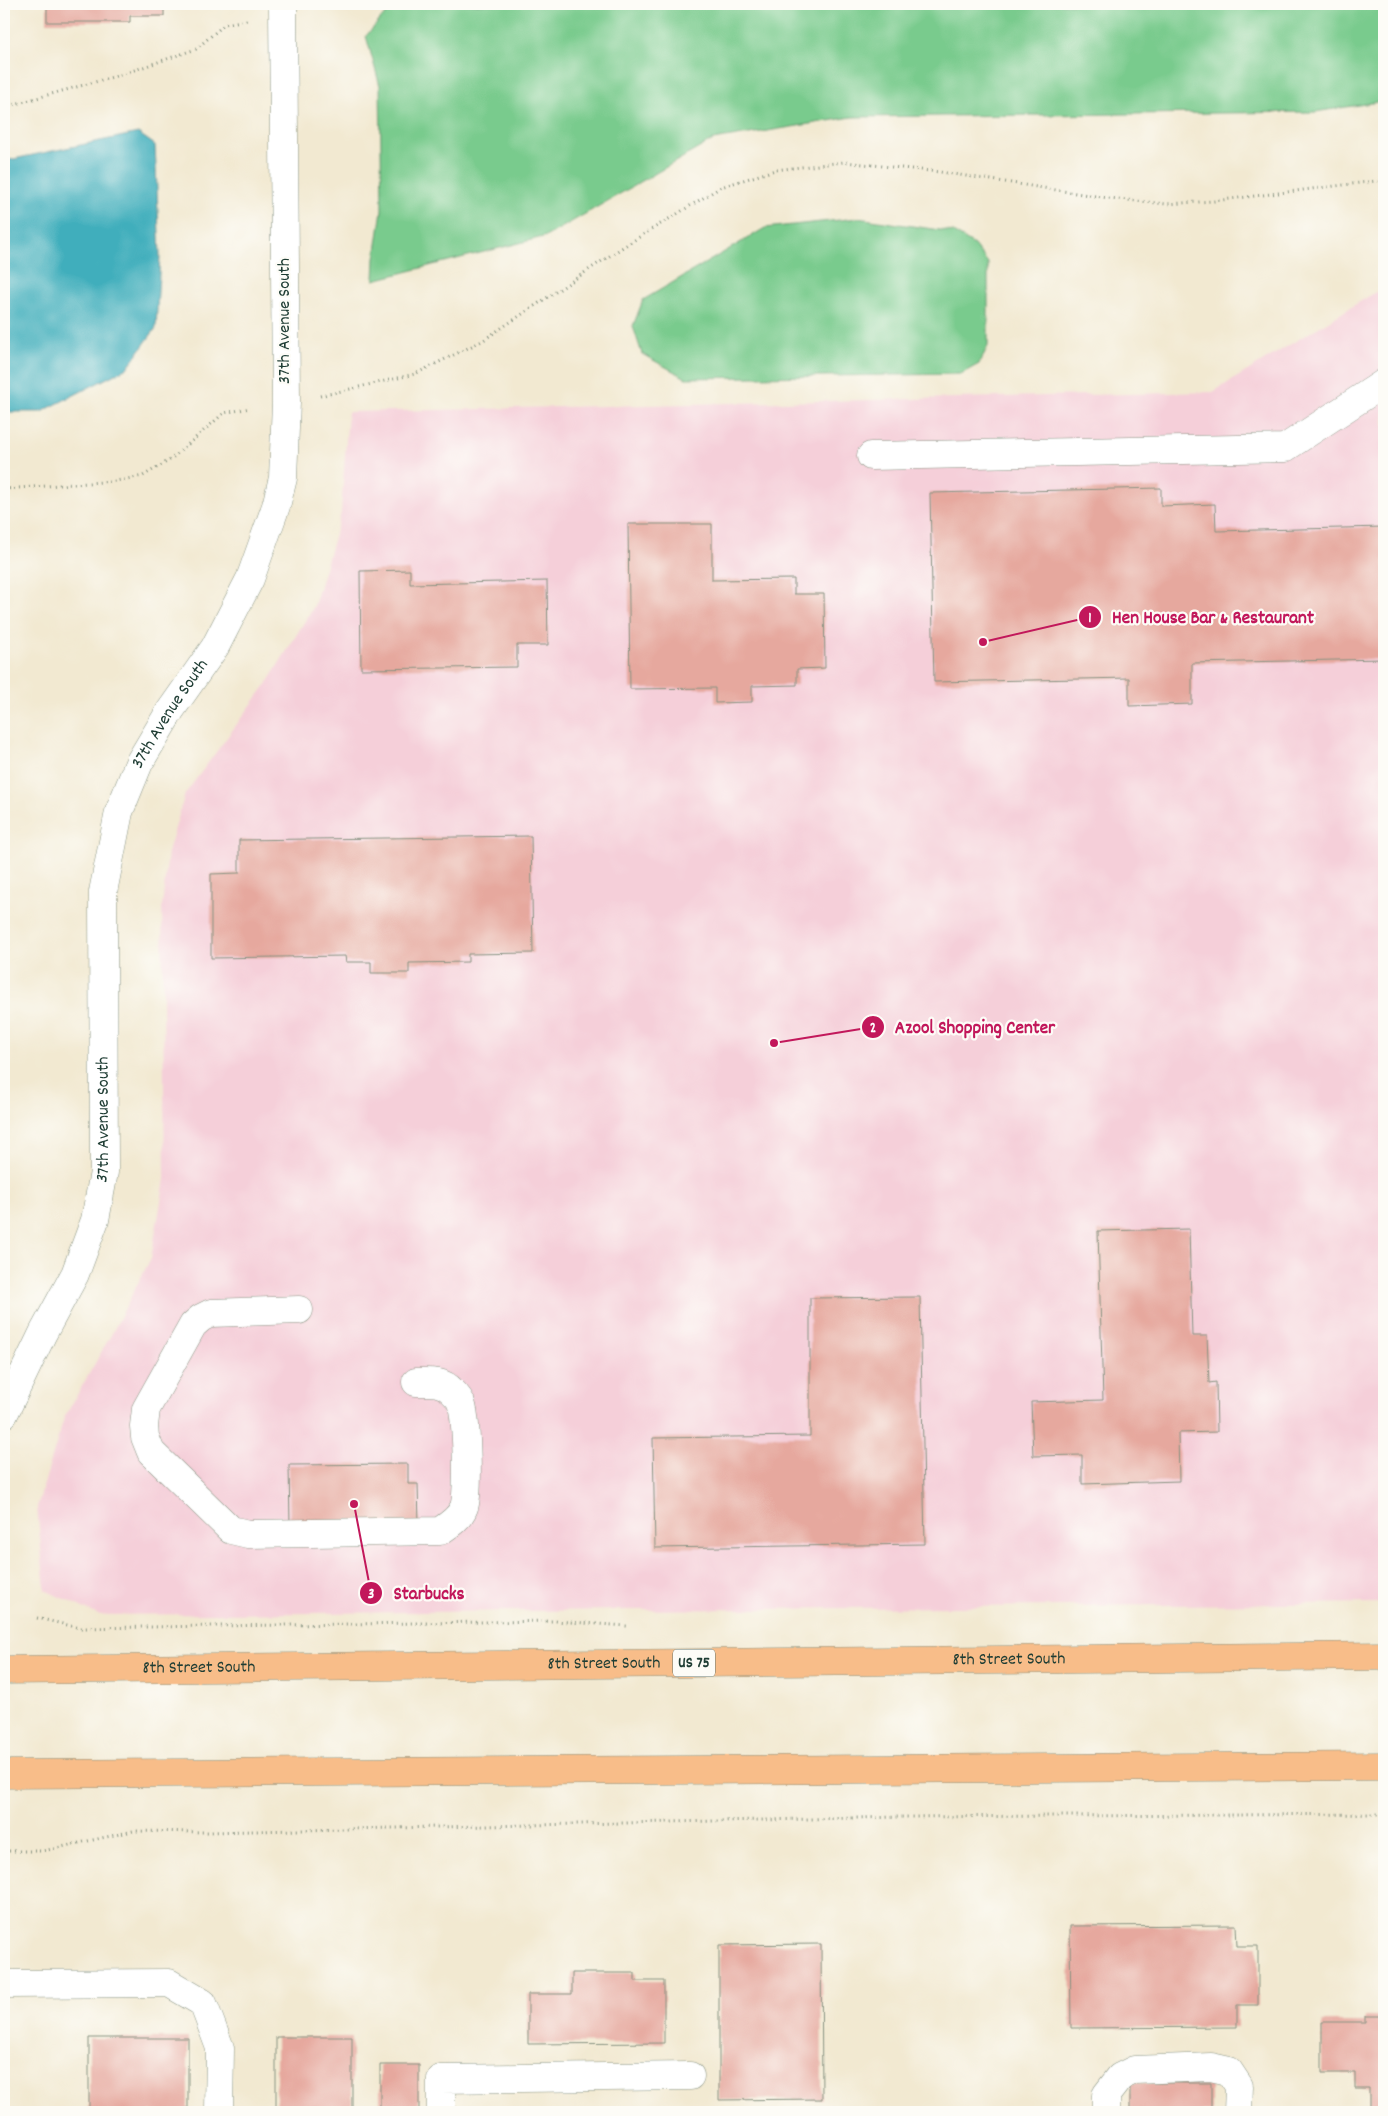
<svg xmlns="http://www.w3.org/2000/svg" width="1388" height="2116" font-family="Dekko,sans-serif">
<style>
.built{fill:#f5cfd9}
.green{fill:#79cb8d;stroke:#4c8460}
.water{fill:#3faebc;stroke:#2f7678}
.building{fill:#e6a89e}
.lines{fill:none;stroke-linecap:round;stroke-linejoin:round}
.minor-casing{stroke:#889382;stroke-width:29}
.major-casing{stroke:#889382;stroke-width:29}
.path{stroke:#889382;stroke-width:3;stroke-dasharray:1 4;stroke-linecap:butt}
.minor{stroke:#fff;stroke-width:28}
.major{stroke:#f8bd89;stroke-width:28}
.labels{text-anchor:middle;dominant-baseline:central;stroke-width:4.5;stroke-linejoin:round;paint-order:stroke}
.shield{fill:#fdfcf7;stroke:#62766e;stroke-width:1}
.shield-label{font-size:16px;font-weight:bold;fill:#1f3d34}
.street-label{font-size:18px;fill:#1f3d34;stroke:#fdfcf7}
.leader{fill:none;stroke:#c2185b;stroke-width:2}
.callout-dot{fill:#c2185b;stroke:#fdfcf7;stroke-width:2}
.mark-label{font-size:15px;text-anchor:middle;font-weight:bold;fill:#fff}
.callout-label{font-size:19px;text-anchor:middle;font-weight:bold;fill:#c2185b;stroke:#fdfcf7;stroke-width:4.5;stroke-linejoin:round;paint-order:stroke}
</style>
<rect width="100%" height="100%" fill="#fdfcf7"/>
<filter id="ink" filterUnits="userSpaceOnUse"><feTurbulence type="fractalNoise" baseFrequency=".02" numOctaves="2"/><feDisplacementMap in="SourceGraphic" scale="10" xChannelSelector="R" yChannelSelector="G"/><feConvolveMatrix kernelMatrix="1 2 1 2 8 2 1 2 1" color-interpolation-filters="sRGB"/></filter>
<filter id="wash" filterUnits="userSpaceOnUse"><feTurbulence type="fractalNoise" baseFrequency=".0096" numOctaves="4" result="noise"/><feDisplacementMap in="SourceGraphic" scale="20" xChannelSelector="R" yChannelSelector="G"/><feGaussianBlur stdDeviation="1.12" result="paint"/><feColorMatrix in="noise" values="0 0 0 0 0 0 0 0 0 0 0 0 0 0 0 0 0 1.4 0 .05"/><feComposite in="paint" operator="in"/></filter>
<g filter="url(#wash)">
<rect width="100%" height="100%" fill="#f2e9d1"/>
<path class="built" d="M1384,287v1316l-1286,12 -53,-25 -8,-83 27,-89 47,-83 40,-77 14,-79 -3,-272 6,-55 17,-58 81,-109 48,-79 27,-93 7,-101 865,-20z"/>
<path class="green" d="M394,4h990v97l-69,11 -463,5 -139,23 -166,96 -173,44 1,-22 7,-48 -2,-124 -14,-50z
M858,218l95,14 21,13 14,18v83l-9,18 -18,10 -275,4 -44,-24 -9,-28 10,-26 122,-72z"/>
<path class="water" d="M138,133l17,12 5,111 -4,72 -29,40 -86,44h-37v-251z"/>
<g id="blocks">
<path class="building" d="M47,4h117v12h-34v6h-83z
M1161,488v18l54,-2 1,27 168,-4v132l-192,4v41l-63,2v-28l-195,4 -4,-189z
M628,524h84v56l82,-1v15h30l1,74 -28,1v16l-45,1v16l-37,1v-15l-85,1z
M410,570v14l137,-3 1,64h-31v22l-156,2 -1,-98z
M531,836l2,117 -65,1v8l-59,1v10h-38v-11h-25l-1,-6 -134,2v-84l28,-1v-33z
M1189,1229l3,107h15l2,47 7,-1 1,50 -39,1 1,48 -97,3v-29l-49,1 -2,-54 72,-2 -5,-169z
M920,1297l5,247 -270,4 -2,-110 157,-2v-138z
M408,1464v20h10l1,40 -129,2 -1,-61z
M1236,1925l1,21h21v59h-21v22l-166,1 -1,-102z
M821,1944l1,155 -103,1v-155z
M572,1973h63v8h29v62l-136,1v-50h44z
M1365,2016h19v96h-15v-24h-14v-15h-33v-51h43z
M276,2037h76v75h-76z
M89,2038h99v74h-99z
M380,2065h39v47h-39z
M1130,2083h81v29h-81z"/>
</g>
</g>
<g filter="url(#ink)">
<use href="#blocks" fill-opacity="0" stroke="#889382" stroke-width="1"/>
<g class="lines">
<g class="minor-casing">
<g id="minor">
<path d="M871,456l414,-8 99,-65"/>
<path d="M299,1310l-88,3 -10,5 -8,7 -47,84 -2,17 1,11 6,15 80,78 17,4 192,-3c9,-6 20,-13 24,-24 5,-13 3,-91 -3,-104 -1,-4 -6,-9 -9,-12 -10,-11 -24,-9 -36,-9"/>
<path id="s1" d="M4,1414l39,-81 32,-59 20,-54 9,-48 -1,-280 16,-80 20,-49 31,-52 45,-64 35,-68 26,-73 7,-28 3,-76 -3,-398"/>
<path d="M4,1984l165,-1 34,20 17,45 -1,64"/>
<path d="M441,2112v-33l249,-3"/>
<path d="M1106,2112v-17l14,-18 14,-7 77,-3 18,4 10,15 -1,26"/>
</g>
</g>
<g class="major-casing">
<g id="major">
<path id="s2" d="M4,1670l1380,-14"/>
<path d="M4,1774l1380,-8"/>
</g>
</g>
<path class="path" d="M4,107l116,-32 76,-26 29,-25 22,-4
M320,396l95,-22 67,-33 141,-94 98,-60 54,-17 69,-8 96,10 168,26 58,6 48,-3 170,-21
M4,489l112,-8 27,-5 27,-16 54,-47 26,-5
M37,1618l43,10 475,-7 72,5
M4,1851h39l90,-20 74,1 694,-15 483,-3"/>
<use href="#minor" class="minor"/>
<use href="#major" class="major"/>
</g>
</g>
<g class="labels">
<rect class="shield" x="673" y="1649.5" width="42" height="27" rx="4"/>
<g class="shield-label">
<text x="694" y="1663">US 75</text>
</g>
<g class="street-label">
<text transform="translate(285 321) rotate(-90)">37th Avenue South</text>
<text stroke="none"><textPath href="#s1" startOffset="736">37th Avenue South</textPath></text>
<text stroke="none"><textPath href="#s1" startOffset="316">37th Avenue South</textPath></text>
<text stroke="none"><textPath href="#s2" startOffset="1005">8th Street South</textPath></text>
<text stroke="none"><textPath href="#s2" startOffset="600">8th Street South</textPath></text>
<text stroke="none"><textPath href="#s2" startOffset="195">8th Street South</textPath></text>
</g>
</g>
<path class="leader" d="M983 642L1090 617M774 1043L873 1027M354 1504L371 1593"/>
<g class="callout-dot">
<circle cx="983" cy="642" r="5"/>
<circle cx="774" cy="1043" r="5"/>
<circle cx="354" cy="1504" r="5"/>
<circle cx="1090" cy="617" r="12"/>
<circle cx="873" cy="1027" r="12"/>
<circle cx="371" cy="1593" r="12"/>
</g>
<g class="mark-label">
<text x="1090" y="622">1</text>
<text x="873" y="1032">2</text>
<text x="371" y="1598">3</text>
</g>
<g class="callout-label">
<text x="1213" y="623">Hen House Bar &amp; Restaurant</text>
<text x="975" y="1033">Azool Shopping Center</text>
<text x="429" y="1599">Starbucks</text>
</g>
<rect width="1388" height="2116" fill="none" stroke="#fdfcf7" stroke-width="20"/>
</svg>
